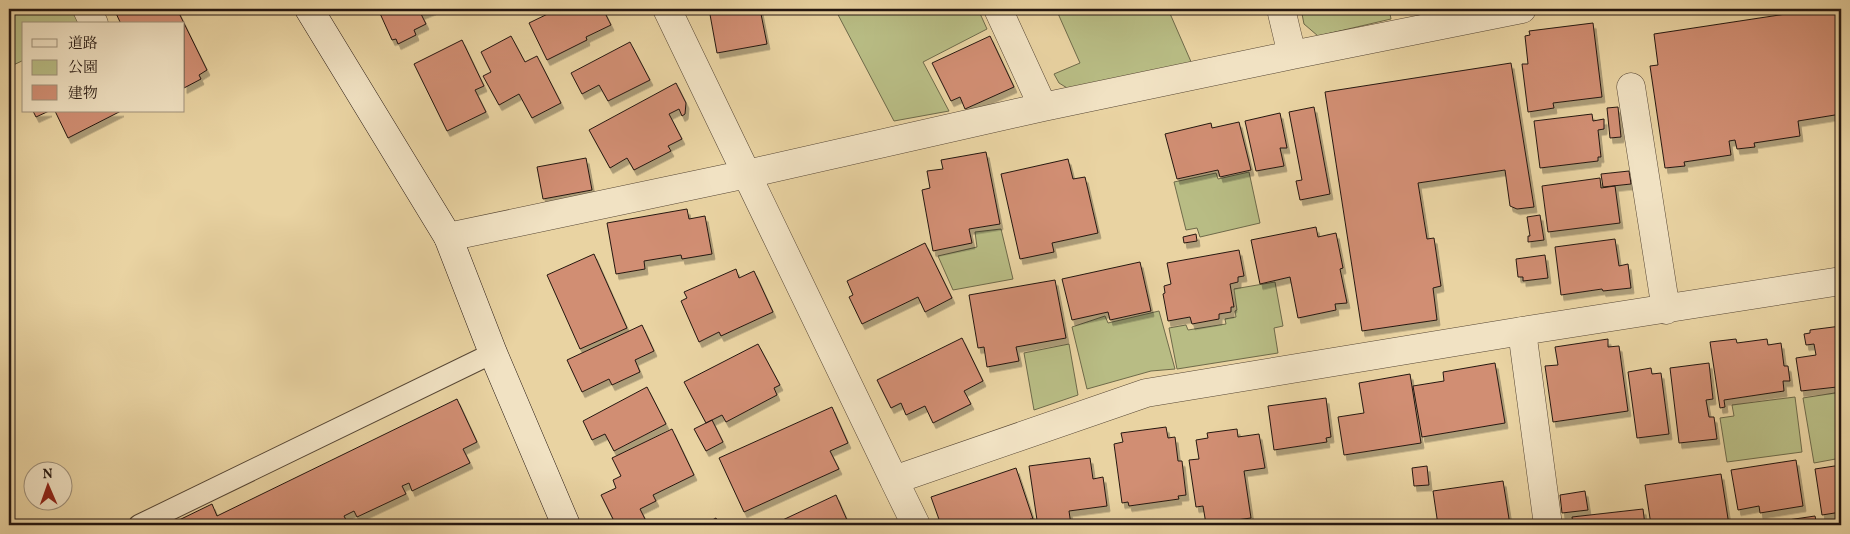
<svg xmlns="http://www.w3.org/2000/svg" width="1850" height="534" font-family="Vollkorn,'Noto Serif JP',serif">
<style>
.green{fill:#b8bc84;stroke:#6e6a4a}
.building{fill:#d18e73;stroke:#251710;filter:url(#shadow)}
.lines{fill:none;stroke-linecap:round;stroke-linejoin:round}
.lane-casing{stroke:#564634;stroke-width:22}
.street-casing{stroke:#564634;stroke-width:29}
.secondary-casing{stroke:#251710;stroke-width:29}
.lane{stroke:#f1e2c3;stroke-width:20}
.street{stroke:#f1e2c3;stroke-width:28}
.secondary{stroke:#f1e2c3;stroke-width:28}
</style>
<defs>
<filter id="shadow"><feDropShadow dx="3" dy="5.5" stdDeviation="0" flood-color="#0004"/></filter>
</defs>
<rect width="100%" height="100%" fill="#e9d3a2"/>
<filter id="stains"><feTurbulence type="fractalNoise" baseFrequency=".004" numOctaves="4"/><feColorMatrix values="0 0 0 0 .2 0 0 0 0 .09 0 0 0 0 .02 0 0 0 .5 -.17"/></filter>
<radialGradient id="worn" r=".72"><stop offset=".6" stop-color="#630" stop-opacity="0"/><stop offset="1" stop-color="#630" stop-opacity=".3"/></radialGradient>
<path class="green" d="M9,9h66l7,15h-58v36l-15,7z
M835,9h143l9,20 -64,33 26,49 -55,10z
M1056,9h112l24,55 -120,27 -13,-8 -5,-9 26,-11z
M1301,9h88l2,10 -73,17 -14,-12z
M1249,172l11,51 -60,14 -3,-9 -11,2 -12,-48 42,-9 2,6z
M1001,229l12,50 -60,11 -15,-34 39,-9 -2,-15z
M1275,282l8,44 -9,2 4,25 -101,16 -8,-41 17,-3 2,5 38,-6 -1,-5 11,-2 -1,-6 2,-1 -3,-21z
M1159,311l16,58 -24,2 -64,18 -15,-62 33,-11 3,7z
M1069,344l9,51 -44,15 -10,-57z
M1841,392v66l-27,5 -11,-65z
M1795,397l7,55 -75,10 -7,-44 14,-2 -2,-11z"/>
<path class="building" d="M114,9h63l30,61 -8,5 2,4 -17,9v-64h-63z
M378,9h55l-12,5 5,10 -12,6 2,5 -18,9 -2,-5 -4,1z
M558,9h45l8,16 -25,12 1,3 -40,20 -18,-37z
M709,9h51l7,35 -50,9z
M1819,9h22v105l-43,7 2,15 -46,7 1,4 -18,2 -2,-9 -6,1 2,14 -47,7 1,4 -20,2 -15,-102 8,-1 -4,-31z
M1593,23l9,74 -49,6 1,5 -26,4 -6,-48h6l-3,-28 5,-1 -1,-4z
M511,36l14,26 12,-6 24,47 -29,15 -13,-24 -20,11 -16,-29 8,-4 -10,-20z
M990,36l24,51 -49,22 -5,-12 -9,4 -19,-38z
M462,40l22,46 -9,4 11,22 -39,19 -33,-67z
M630,42l20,38 -42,21 -9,-16 -17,9 -11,-21z
M1511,63l23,144 -17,2 -7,-3 -5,-36 -87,13 9,56 7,-1 7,48 -8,2 4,32 -75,11 -37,-239z
M676,83l10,20 -1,11 -3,2 -3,-7 -10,5 13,25 -14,7 3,5 -37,19 -7,-12 -17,10 -21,-38z
M1314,107l16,87 -30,6 -4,-19 6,-1 -13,-68z
M1618,107l3,30 -11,1 -3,-30z
M33,111h16l-13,6z
M55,111h66l-53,27z
M1280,113l7,35h-7l4,18 -28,5 -11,-50z
M1592,114l1,7 11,-2v10l-6,1 3,27h-3v4l-58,7 -6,-47z
M1239,122l12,48 -31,7 -2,-7 -41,9 -12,-45 46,-11 1,5z
M986,152l14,72 -31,5 3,14 -39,8 -11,-61 8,-2 -3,-17 16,-2 -2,-9z
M586,158l6,32 -49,9 -6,-32z
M1068,159l5,20 12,-2 13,56 -46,10 2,9 -34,7 -19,-85z
M1629,171l2,13 -28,3 -2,-13z
M1600,178l1,10 14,-2 5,37 -72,9 -6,-46z
M687,209l2,10 16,-3 7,38 -30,5 -1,-4 -37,6 1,8 -29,5 -9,-51z
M1540,215l4,25 -16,2v-6h2l-3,-19z
M1316,227l2,10 18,-4 7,35 -3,1 7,34 -12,1 1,6 -38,8 -8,-41 -30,7 -9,-44z
M1196,234l1,7 -13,2 -1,-6z
M1615,239l4,27 9,-2 3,24 -28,3 -1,-2 -41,6 -6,-48z
M925,243l27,55 -27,14 -7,-15 -56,27 -13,-27 4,-2 -6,-14z
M1239,250l5,26 -6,1v5l-8,2 4,23h-3v5l-12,2v5l-27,5 -2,-7 -22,4 -5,-27 2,-1 -1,-7 7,-2 -4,-21z
M594,254l33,74 -47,21 -33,-74z
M1545,255l3,23 -25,3v-4h-5l-2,-18z
M1140,262l11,49 -41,9 -2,-8 -36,8 -10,-41z
M736,269l3,9 15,-7 19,41 -52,24 -2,-4 -20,10 -18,-41 6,-3 -3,-6z
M1055,280l11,58 -50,9 3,14 -32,6 -3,-20 -6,1 -9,-53z
M642,325l12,26 -19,9 5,12 -28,13 -3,-6 -27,13 -15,-32z
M1841,326v53l-5,1 1,7 -36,4 -5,-33 20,-3 -2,-11 -8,1 -2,-11 6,-1v-3z
M962,338l21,43 -19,10 7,13 -38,19 -8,-17 -19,9 -5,-12 -10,5 -14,-28z
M1608,339v8l11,-1 9,65 -75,11 -8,-56 13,-1 -3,-18z
M1736,339l1,4 30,-4 1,6 13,-2 3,23h4l2,15h-7l1,10 -60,9 1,7 -5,1 -10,-66z
M758,344l22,41 -6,3 3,7 -51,27 -4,-7 -16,8 -22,-41z
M1495,363l10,60 -83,14 -9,-51 31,-5 -1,-9z
M1709,363l4,36 -7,1 3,17h5l3,22 -38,4 -9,-75z
M1651,368l1,6 9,-1 8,61 -32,4 -9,-66z
M1410,374l11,69 -77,12 -6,-38 26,-4 -5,-30z
M647,387l19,37 -52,27 -9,-17 -13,6 -9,-19z
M1326,398l5,39 -5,1 1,4 -53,8 -6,-44z
M457,399l20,43 -14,7 7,14 -58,28 -3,-8 -7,3 4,8 -49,23 -3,-6 -10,5 3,6 -6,3h-162l-2,-4 35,-17 5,12z
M832,407l16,36 -18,8 9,18 -95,43 -25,-54z
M712,420l11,22 -17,9 -12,-22z
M1166,427l2,11 7,-1 3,24h4l4,34 -8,1 1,3 -50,7 -1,-4 -6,1 -8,-59 9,-2 -2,-9z
M672,429l22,46 -41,20 3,6 -16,8 8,16h-32l-15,-30 15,-7 -3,-8 8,-4 -9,-18z
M1237,429l1,8 21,-3 6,34 -21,3 7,47 -45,6 -3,-18 -7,1 -7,-47 10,-1 -3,-19 12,-2 -1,-5z
M1090,458l3,21 10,-2 4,29 -38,5 2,14h-27l-1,-5h-6l-8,-54z
M1796,460l7,46 -43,7 -1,-7 -21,4 -7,-40z
M1841,465v47l-19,3 -7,-46z
M1427,466l2,19 -15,1 -2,-18z
M1016,468l17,51h-3l2,6h-91l-10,-28z
M1721,474l8,51h-78l-6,-40z
M1503,481l7,44 -12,-1 -60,1 -5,-34z
M1585,491l3,19 -26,3 -2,-18z
M836,495l11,25 -11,5h-64z
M1643,509l2,16h-72l-1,-8z
M1815,516l2,9h-63z
M716,518l4,7 9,-4 2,4h-28z
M1431,520l1,5h-27z"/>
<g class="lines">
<g class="lane-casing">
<path id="lane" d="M139,525l354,-172"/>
</g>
<g class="street-casing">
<path id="street" d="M87,9l7,15
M667,9l227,471 252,-87 376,-62 319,-50
M998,9l45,98
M1292,55l230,-46
M1631,87l35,223
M448,237l299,-63 296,-67 249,-52 -11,-46
M1522,331l26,194
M894,480l22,45"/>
</g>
<g class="secondary-casing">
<path id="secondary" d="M309,9l139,228 45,116 73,172"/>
</g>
<use href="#lane" class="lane"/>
<use href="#street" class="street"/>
<use href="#secondary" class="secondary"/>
</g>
<rect width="1850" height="534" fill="none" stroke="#e9d3a2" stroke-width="30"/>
<rect x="10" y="10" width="1830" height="514" fill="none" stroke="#251710" stroke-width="2.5"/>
<rect x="15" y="15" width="1820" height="504" fill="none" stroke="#251710"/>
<rect x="22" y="22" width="162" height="90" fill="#f1e2c3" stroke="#9f917b"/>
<rect x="32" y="39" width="25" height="8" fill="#f1e2c3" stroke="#9f917b"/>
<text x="68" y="48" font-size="15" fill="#251710">道路</text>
<rect x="32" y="60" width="25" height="15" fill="#b8bc84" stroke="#9f917b"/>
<text x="68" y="72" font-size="15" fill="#251710">公園</text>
<rect x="32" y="85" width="25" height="15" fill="#d18e73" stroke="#9f917b"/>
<text x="68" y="98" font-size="15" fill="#251710">建物</text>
<g transform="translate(48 486) rotate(358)"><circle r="24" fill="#f1e2c3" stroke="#9f917b"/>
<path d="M0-4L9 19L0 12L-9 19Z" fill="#8f2418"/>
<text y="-8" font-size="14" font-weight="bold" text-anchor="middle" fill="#251710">N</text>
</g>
<rect width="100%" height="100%" filter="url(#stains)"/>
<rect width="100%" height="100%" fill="url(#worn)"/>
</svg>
